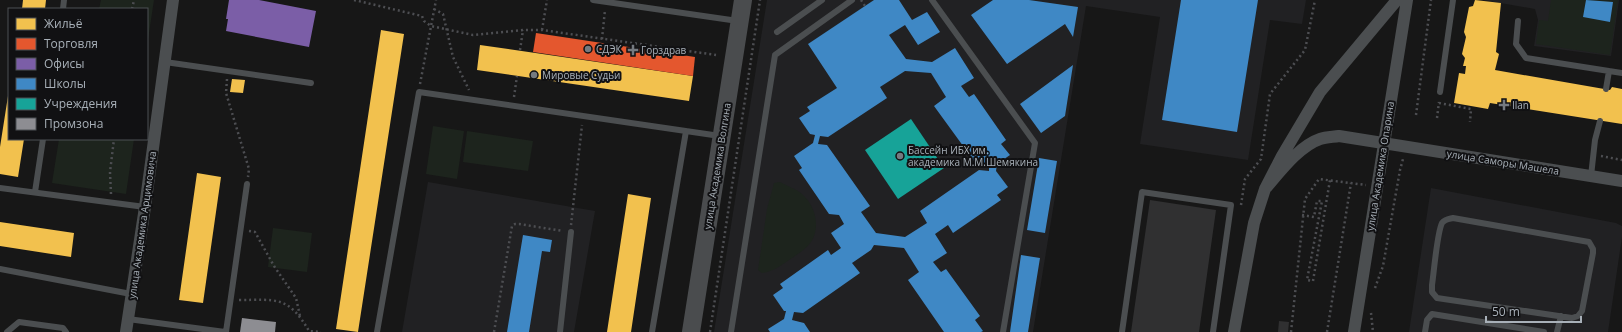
<svg xmlns="http://www.w3.org/2000/svg" width="1622" height="332" font-family="'Open Sans',sans-serif">
<style>
.built{fill:#212123}
.green{fill:#1d241d}
.homes{fill:#f2c14e}
.shops{fill:#e4572e}
.offices{fill:#7b5ea7}
.schools{fill:#3f88c5;fill-rule:evenodd}
.public{fill:#17a398}
.industry{fill:#8d8d92}
.building{fill:#303031}
.lines{fill:none;stroke-linecap:round;stroke-linejoin:round}
.path{stroke:#4d4e52;stroke-width:2.5;stroke-dasharray:2 3;stroke-linecap:butt}
.lane{stroke:#4b4e50;stroke-width:6}
.street{stroke:#4b4e50;stroke-width:12}
.secondary{stroke:#4a4c4e;stroke-width:18}
.poi-dot{fill:#757a80;stroke:#111113;stroke-width:1.5}
.labels{text-anchor:middle;dominant-baseline:central;stroke-width:4;stroke-linejoin:round;paint-order:stroke}
.poi-label{font-size:10px;fill:#a8b0b8;stroke:#111113;text-anchor:start}
.street-label{font-size:10px;fill:#a8b0b8;stroke:#111113}
</style>
<rect width="100%" height="100%" fill="#171717"/>
<path class="built" d="M767,0h539l-4,24 -32,-4 -22,140 -108,-16 20,-127 -74,-11 -53,326h-319z
M1483,0h136l-8,56 -77,-10 4,-26 -3,-11z
M428,182l167,29 -21,121h-172z
M1431,188l185,35 6,3v11l-14,95h-199z"/>
<path class="green" d="M101,0h53l-7,46v-37h-48z
M1551,0h67l-8,55 -74,-11 3,-24 9,1z
M433,126l31,5 -7,48 -31,-5z
M467,131l66,10 -5,30 -65,-9z
M59,139h75l-8,55 -74,-11z
M780,182c7,4 16,7 22,12 13,11 19,33 9,48 -5,7 -12,11 -19,16 -9,6 -19,14 -30,15l-4,-3 9,-61 7,-26z
M273,228l39,5 -5,39 -39,-5z"/>
<path class="homes" d="M23,0h23l-1,9h-23z
M1475,0l26,3 -5,49 3,2 -4,16 115,20 2,-3 10,2v35l-132,-21 -2,6 -34,-6 5,-30 6,1 1,-8h-3l2,-8 -3,-4 4,-17 -2,-5 5,-25 4,-1z
M381,30l23,4 -46,298 -22,-3z
M480,45l213,31 -4,25 -212,-31z
M232,79l13,1 -2,13 -13,-1z
M8,96l1,43h15l-6,38 -18,-3v-27z
M197,173l24,4 -18,126 -24,-3z
M628,194l23,4 -20,134h-24z
M0,222l74,11 -3,24 -71,-11z"/>
<path class="shops" d="M536,33l159,24 -2,19 -160,-24z"/>
<path class="offices" d="M229,0h30l57,11 -7,36 -83,-16 2,-12h-2z"/>
<path class="schools" d="M874,0h25l13,20 15,-8 13,20 -22,13 -13,-20 -16,10 17,24 26,3 23,-14 19,30 -13,8 8,11 5,-3 32,46 -5,4 9,11 -13,9 -1,7 12,16 -11,8 4,5 -48,33 -5,-8 -13,9 12,19 -14,9 8,10 5,-3 34,47 -5,4 8,11 -2,1h-37l-36,-52 11,-8 -15,-24 -30,-3 -3,5 -19,13 8,10 -57,40 -9,-1 -2,8 12,3 6,9h-40l-2,-3 16,-10 2,-8h-2l-11,-16 10,-7 -3,-4 48,-34 3,5 10,-7 -10,-15 13,-9 -5,-9 -10,-1 -30,-44 3,-2 -8,-12 19,-13 2,-8 -5,-1 -11,-16 11,-7 -3,-4 30,-19 -29,-44zM905,71l26,2 15,24 -12,9 40,55 15,3v7l-10,-1 -59,41 7,12 -22,14 -29,-4 -15,-21 9,-6 -43,-61 -9,-1 2,-8 8,1 59,-39 -7,-11z
M993,0h36l49,7 -5,30 -8,-13 -58,40 -36,-49z
M1181,0h77l-21,132 -75,-12z
M1586,0l27,2 -3,20 -27,-5z
M1073,65l-8,51 -24,17 -21,-29z
M1039,158l18,3 -12,72 -18,-3z
M523,235l29,5 -2,12 -8,-1 -13,81h-22z
M1021,255l19,3 -12,74h-18z"/>
<path class="public" d="M911,119l33,49 -46,31 -33,-49z"/>
<path class="industry" d="M242,318l34,4 -1,10h-35z"/>
<path class="building" d="M1150,200l66,10 -17,122h-68z
M1279,321l10,1 -1,10h-10z"/>
<g class="lines">
<path class="path" d="M354,0l68,16 2,5 7,5 42,9 50,-5h19l174,25
M861,0l4,6
M132,9l2,-9
M434,9l9,5 10,43 16,33
M542,30l5,-30
M602,39l3,-29
M520,50l3,-20
M227,79l-1,14 23,76 -1,8
M420,84l16,-84
M514,97l3,-21
M1439,103l32,6 -1,13
M1416,115l15,-115
M1437,118l2,-16
M1601,156l21,4
M111,194l-1,-22 4,-33
M1241,205l4,-26 16,-20 9,-65 35,-44 10,-50
M1302,215l12,2 3,-16h5l-15,79 6,1 17,-101
M571,225l11,-100
M249,231l6,1 19,34 22,32 4,18
M1375,288l8,-22 17,-96 3,-11 2,1
M239,300c37,0 49,-5 70,31l12,1
M1371,313l2,19
M494,332l18,-106 3,-2h4l44,7
M710,332l50,-332
M1291,332l14,-133 14,-20 47,6
M1327,332l24,-149"/>
<path class="lane" d="M593,0l145,21
M932,0l103,143 -32,189
M63,9l1,-9
M1518,21l-2,23 10,14 96,15
M777,32l45,-32
M165,62l146,21
M1606,89l3,-18
M1440,92l13,-92
M1591,176l4,-36 5,-19
M0,188l145,19
M35,192l8,-53
M1453,218l136,24 4,7v4l-11,58 -4,5 -6,2 -135,-20 -5,-6v-7c2,-13 5,-52 10,-62 3,-4 7,-4 11,-5z
M0,269l131,25
M128,319l97,13
M7,332l12,-10 44,6 3,4
M226,332l21,-148
M377,332l42,-240 301,44
M560,332l11,-100
M652,332l34,-201
M731,332l44,-277 77,-55
M1122,332l20,-140 89,13 -18,127
M1425,332l2,-12 5,-6 112,18
M1557,332l4,-16"/>
<path class="street" d="M1265,189c14,-16 34,-43 55,-50 6,-2 13,-2 19,-3l283,45
M126,332l19,-125 28,-207
M1234,332l20,-109 11,-34 17,-33 38,-64 77,-92
M1354,332l53,-332"/>
<path class="secondary" d="M691,332l52,-332"/>
</g>
<g class="poi-dot">
<circle cx="588" cy="49" r="4"/>
<path d="M631 44h4v4h4v4h-4v4h-4v-4h-4v-4h4z"/>
<circle cx="534" cy="75" r="4"/>
<path d="M1502 99h4v4h4v4h-4v4h-4v-4h-4v-4h4z"/>
<circle cx="900" cy="156" r="4"/>
</g>
<g class="labels">
<g class="poi-label">
<text x="596" y="49">СДЭК</text>
<text x="641" y="50">Горздрав</text>
<text x="542" y="75">Мировые Судьи</text>
<text x="1512" y="105">Ilan</text>
<text x="908" y="150">Бассейн ИБХ им.<tspan x="908" dy="12">академика М.М.Шемякина</tspan></text>
</g>
<g class="street-label">
<text transform="translate(1503 162) rotate(9)">улица Саморы Машела</text>
<text transform="translate(717 166) rotate(-81)">улица Академика Волгина</text>
<text transform="translate(1380 166) rotate(-81)">улица Академика Опарина</text>
<text transform="translate(142 225) rotate(-82)">улица Академика Арцимовича</text>
</g>
</g>
<rect x="8" y="8" width="140" height="132" fill="#111113" stroke="#4d5155"/>
<rect x="16" y="18" width="20" height="12" fill="#f2c14e" stroke="#4d5155"/>
<text x="44" y="28" font-size="12" fill="#a8b0b8">Жильё</text>
<rect x="16" y="38" width="20" height="12" fill="#e4572e" stroke="#4d5155"/>
<text x="44" y="48" font-size="12" fill="#a8b0b8">Торговля</text>
<rect x="16" y="58" width="20" height="12" fill="#7b5ea7" stroke="#4d5155"/>
<text x="44" y="68" font-size="12" fill="#a8b0b8">Офисы</text>
<rect x="16" y="78" width="20" height="12" fill="#3f88c5" stroke="#4d5155"/>
<text x="44" y="88" font-size="12" fill="#a8b0b8">Школы</text>
<rect x="16" y="98" width="20" height="12" fill="#17a398" stroke="#4d5155"/>
<text x="44" y="108" font-size="12" fill="#a8b0b8">Учреждения</text>
<rect x="16" y="118" width="20" height="12" fill="#8d8d92" stroke="#4d5155"/>
<text x="44" y="128" font-size="12" fill="#a8b0b8">Промзона</text>
<path d="M1486 316v6h95v-6" fill="none" stroke="#a8b0b8" stroke-width="2"/>
<text x="1492" y="316" font-size="12" fill="#a8b0b8" stroke="#111113" stroke-width="3" paint-order="stroke">50 m</text>
</svg>
